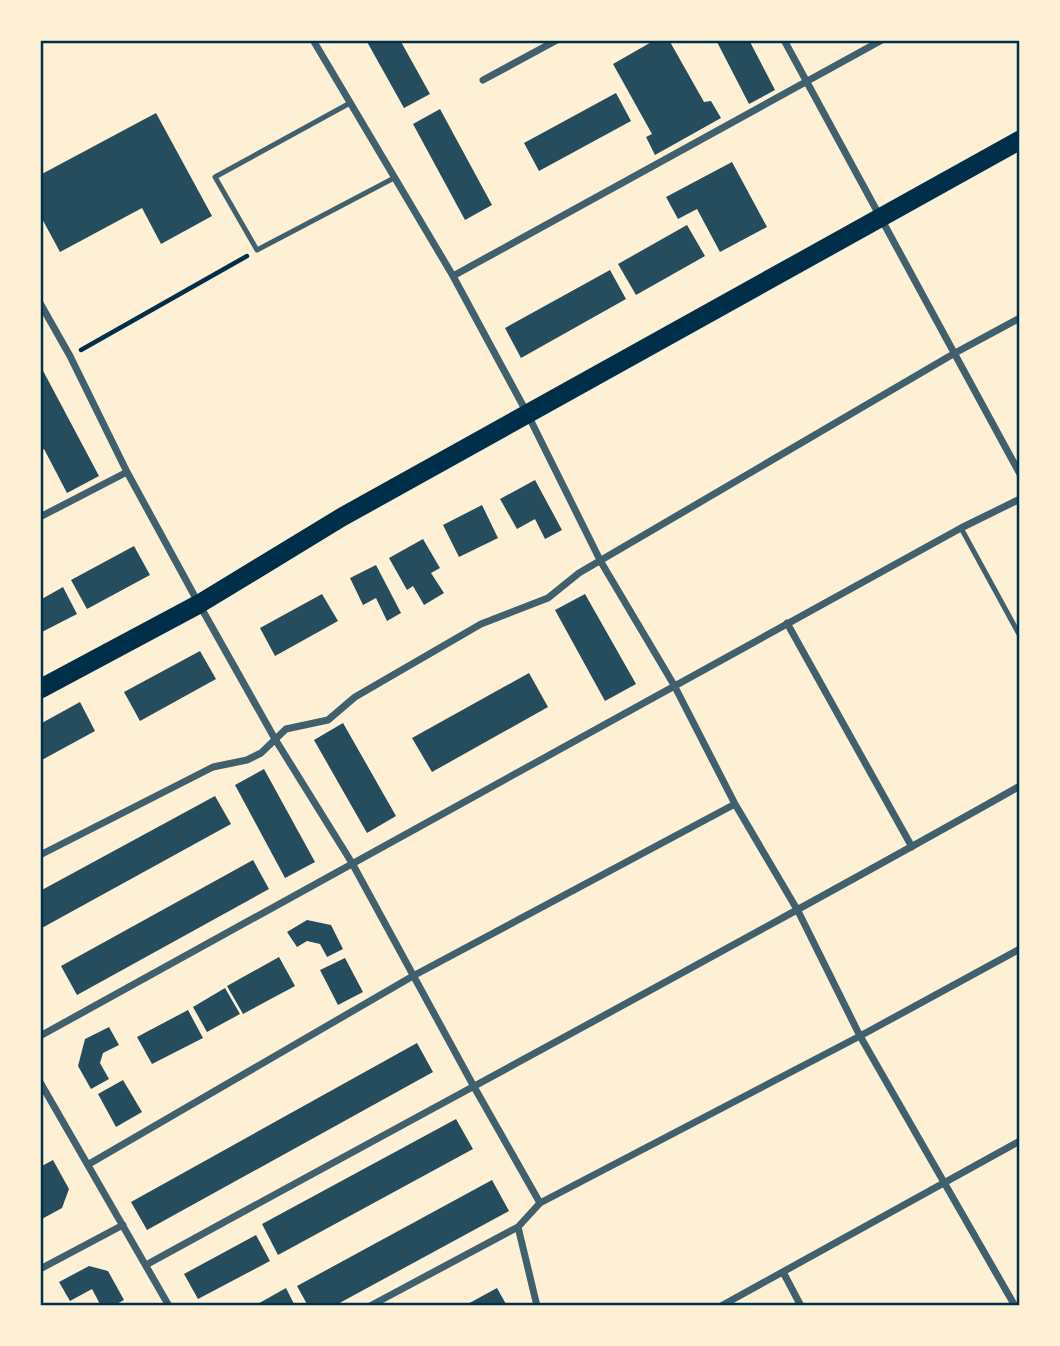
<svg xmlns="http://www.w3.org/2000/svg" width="1060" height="1346" font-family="'Archivo Narrow',sans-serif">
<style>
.building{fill:#264d5e}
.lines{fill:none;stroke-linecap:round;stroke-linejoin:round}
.path{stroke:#003049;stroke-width:4.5}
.service{stroke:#3f606c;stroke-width:5}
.minor{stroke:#3f606c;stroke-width:7}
.trunk{stroke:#003049;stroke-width:19}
.neatline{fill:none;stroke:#003049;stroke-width:2.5}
</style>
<rect width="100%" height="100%" fill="#fdf0d5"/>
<path class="building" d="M366,40h34l30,54 -26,14z
M655,40h14l35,62 7,-1 10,17 -66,37 -9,-18 6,-3 -39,-70z
M716,40h33l26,50 -26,14z
M616,93l15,28 -92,50 -15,-28z
M440,109l52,96 -27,15 -52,-96z
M156,113l56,103 -51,28 -19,-36 -82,44 -20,-37v-40z
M732,162l35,65 -47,25 -23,-43 -19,10 -12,-22z
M687,225l18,31 -69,39 -18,-31z
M610,270l16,29 -105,59 -16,-30z
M40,365l59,111 -32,17 -23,-44 -4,2z
M535,480l27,50 -17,9 -10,-20 -18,10 -17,-30z
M482,505l16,33 -39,19 -16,-32z
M423,539l17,29 -9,5 13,20 -20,12 -11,-19 -6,4 -18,-32z
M134,546l16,29 -63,34 -16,-29z
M376,565l25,48 -14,8 -11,-23 -13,7 -13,-27z
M63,587l14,27 -37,19v-33z
M322,594l16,27 -63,35 -15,-28z
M585,594l51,90 -31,17 -50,-91z
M200,651l16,28 -76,42 -16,-29z
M529,673l19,34 -116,65 -20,-34z
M80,702l15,29 -55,30v-37z
M343,723l53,93 -29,17 -53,-93z
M264,769l51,93 -30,16 -50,-93z
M215,796l16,28 -191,105v-38z
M253,860l16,29 -192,106 -16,-29z
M307,920l24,5 12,24 -16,8 -7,-13 -13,-3 -10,6 -10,-15z
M279,957l16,29 -52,28 -16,-28z
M345,958l18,34 -25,13 -18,-35z
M225,988l15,26 -33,18 -14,-25z
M188,1010l15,28 -51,26 -15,-27z
M109,1027l10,18 -16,8 -3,10 9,16 -18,10 -13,-23 7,-27z
M417,1043l16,29 -286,158 -16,-28z
M123,1080l19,32 -26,15 -18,-33z
M456,1119l17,30 -195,106 -16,-31z
M53,1160l16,29 -7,19 -22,12v-27l3,-2 -3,-6v-18z
M492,1180l17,31 -175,95h-26l-11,-20z
M256,1235l14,26 -72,38 -14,-25z
M89,1266l19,5 16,29 -11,6h-12l-9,-17 -22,12 -11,-19z
M286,1288l9,18h-41z
M497,1288l10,18h-43z"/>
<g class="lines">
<path class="path" d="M81,350l166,-94"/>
<path class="service" d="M350,103l-135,74 42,73 137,-72
M961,528l59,108"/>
<path class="minor" d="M313,40l140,236 74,137 74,149 73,123 61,119 63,107 62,125 155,270
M784,40l236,434
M483,80l74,-40
M453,276l429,-236
M40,303l30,53 57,116 72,132 76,135 77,124 121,222 67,118
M40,517l87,-45
M787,623l125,224
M40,855l173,-88 34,-7 14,-7 25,-24 42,-9 27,-23 126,-73 67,-26 31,-25 376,-220 65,-35
M40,1036l921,-508 59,-29
M40,1082l129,224
M89,1164l324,-188 322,-172
M518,1227l19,79
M146,1265c291,-160 585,-316 874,-479
M40,1269l83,-44
M783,1272l18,34
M370,1306l148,-79 22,-24 320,-167 160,-87
M721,1306l299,-165"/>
<path class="trunk" d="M40,689l159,-85 143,-87 678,-377"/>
</g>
<rect width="1060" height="1346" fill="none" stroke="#fdf0d5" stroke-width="84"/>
<rect x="42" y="42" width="976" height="1262" class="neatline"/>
</svg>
